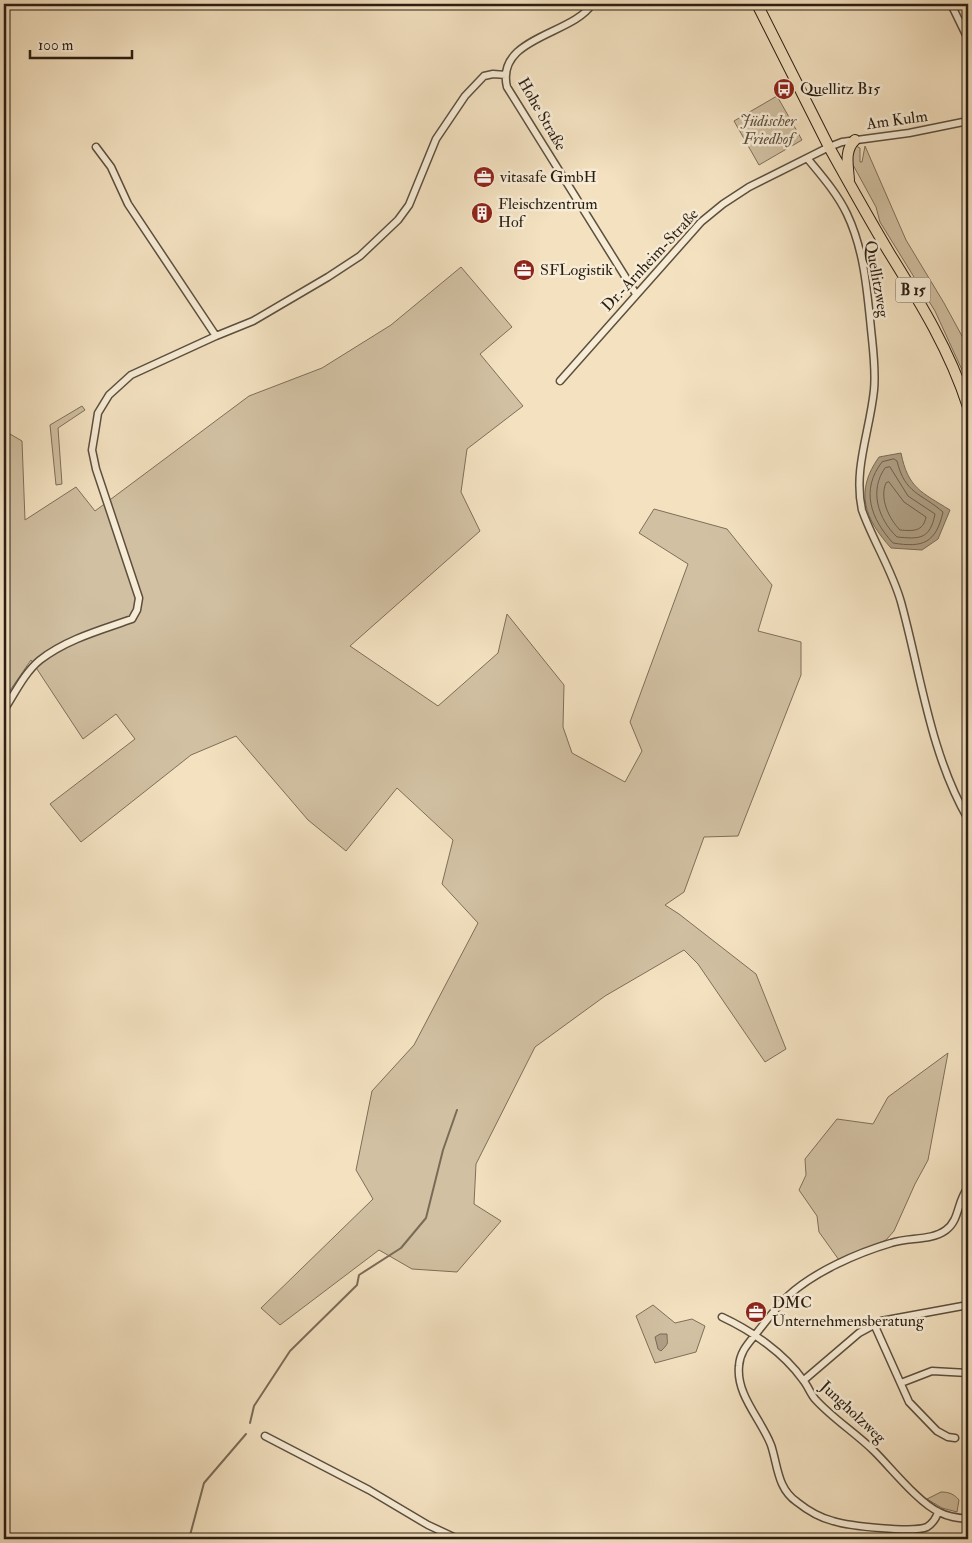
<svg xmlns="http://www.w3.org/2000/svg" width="972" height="1543" font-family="'IM FELL Double Pica',serif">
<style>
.green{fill:#d1c0a2;stroke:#7e6f5a}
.water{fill:#af9f85;stroke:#7a6b57}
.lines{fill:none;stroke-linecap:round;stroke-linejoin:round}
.shore{stroke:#6d5e4c;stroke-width:1}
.stream{stroke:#7a6b57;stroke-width:2}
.minor-casing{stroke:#5d4f3e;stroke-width:9}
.primary-casing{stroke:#2b1e12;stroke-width:12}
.trunk-casing{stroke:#2b1e12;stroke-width:12}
.minor{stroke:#f7ecd6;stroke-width:6}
.primary{stroke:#f3e1c0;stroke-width:10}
.trunk{stroke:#f3e1c0;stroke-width:10}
.labels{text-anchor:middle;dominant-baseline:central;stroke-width:5;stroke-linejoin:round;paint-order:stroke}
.shield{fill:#f7ecd6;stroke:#685c4d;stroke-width:1}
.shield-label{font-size:15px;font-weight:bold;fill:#2b1e12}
.poi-label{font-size:16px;fill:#2b1e12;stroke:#f7ecd6;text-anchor:start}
.street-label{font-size:16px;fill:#2b1e12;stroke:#f7ecd6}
.park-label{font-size:16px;font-style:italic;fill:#5d4f3d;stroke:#f7ecd6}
</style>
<rect width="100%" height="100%" fill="#f3e1c0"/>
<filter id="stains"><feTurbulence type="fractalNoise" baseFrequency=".004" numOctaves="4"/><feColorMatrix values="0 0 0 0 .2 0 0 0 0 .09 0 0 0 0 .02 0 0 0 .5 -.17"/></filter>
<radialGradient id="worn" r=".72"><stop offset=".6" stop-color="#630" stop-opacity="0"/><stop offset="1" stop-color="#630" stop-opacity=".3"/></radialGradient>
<path class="green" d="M777,96l25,44 -43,25 -25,-44z
M856,146l4,2v14h2l3,-16 41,94 38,63 24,44v36l-33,-72 -55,-89 -4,-15 -24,-44 -1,-11z
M461,267l51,60 -32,27 43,52 -56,43 -6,43 19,39 -130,115 88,60 60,-53 9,-39 57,71 -1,42 9,26 53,29 17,-31 -12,-29 58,-158 -49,-31 15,-24 73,20 45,56 -14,46 43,11v33l-63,161 -34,1 -20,55 -19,13 14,9 77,60 30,75 -21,13 -67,-98 -14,-14 -79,46 -70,51 -59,117 -2,40 27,17 -44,51 -45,-3 -33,-19 -99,75 -19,-17 112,-109 -17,-29 16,-79 42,-46 64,-122 -36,-39 11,-44 -56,-52 -51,63 -38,-31 -72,-84 -45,19 -110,87 -31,-38 85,-65 -19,-25 -33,25 -52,-79 -27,39v-122l4,-4 -4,-7v-128l6,-4 12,7 3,79 51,-33 19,24 154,-115 73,-28 69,-43z
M82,406l3,4 -27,18 4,56 -6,1 -6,-60z
M948,1053l-20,107 -13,24 -21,47 -8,9 -47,20 -20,-28 -2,-16 -18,-26 7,-15 -1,-16 32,-40 36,5 15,-27z
M653,1305l22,18 17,-4 13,7 -9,26 -41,11 -19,-47z
M941,1492c8,0 13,2 18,8l-2,12 -15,-4 -15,-9z"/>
<path class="water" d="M901,453c7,35 20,39 49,57l-12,29 -16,11 -31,-2c-26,-29 -37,-56 -12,-91z
M660,1334h7c0,10 3,8 -6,17l-3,-2 -3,-12z"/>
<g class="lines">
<path class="shore" d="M894,459l3,2c8,33 24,32 46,51 -7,31 -20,36 -50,31 -22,-24 -33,-53 -11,-81z
M890,467l18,29 27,18c-5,26 -16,25 -38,23 -19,-18 -28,-47 -12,-69z
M889,482l15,20 22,15c-3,15 -13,14 -26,13 -11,-11 -21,-32 -14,-47z"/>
<path class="stream" d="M250,1423l4,-17 36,-55 67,-66 2,-10 42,-27 25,-30 17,-68 14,-40
M189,1539l15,-56 42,-49"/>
<g class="minor-casing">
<path id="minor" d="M592,4c-19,31 -97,33 -85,83l129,207
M951,4l17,35
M96,147l15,20 17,37 88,132
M807,158c14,17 30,35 40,56 17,36 20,75 24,115 2,20 5,41 3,61 -4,41 -21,79 -12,120 11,31 30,60 39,92 20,73 29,151 67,217
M560,381l141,-159 22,-18 26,-17 80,-40 13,-5 67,-9 59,-12
M4,710c11,-17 21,-38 36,-50 27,-21 61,-30 92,-41l5,-9 2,-12 -43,-129 -4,-19 3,-18 3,-19 11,-18 22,-20 85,-39 37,-15 75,-44 32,-21 38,-36 11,-15 27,-66 29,-43 19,-20 9,-2 13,1
M722,1317c30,14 62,36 81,63 5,6 7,13 12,19 18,20 41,34 60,53 17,17 44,51 64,60 9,5 19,6 29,7
M874,1324l35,78 28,29 11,6 7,1
M804,1380l55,-47 22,-12 87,-16
M901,1383l31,-12 36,2
M265,1436l104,54 59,35 30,14
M938,1512c-2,7 -5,11 -11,15 -14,6 -78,-1 -94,-6 -12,-3 -26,-11 -36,-19 -20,-14 -19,-36 -26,-57 -10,-26 -35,-50 -32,-79 1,-16 11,-24 20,-36 9,-11 18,-24 29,-34 26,-24 69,-43 103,-53 18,-6 40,-2 55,-13 14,-10 11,-30 22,-42"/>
</g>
<g class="primary-casing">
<path id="primary" d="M757,4l72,143"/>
</g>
<g class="trunk-casing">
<path id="trunk" d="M829,147c20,36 40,72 61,107 31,50 60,97 78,153
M849,180c-1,-14 -5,-30 6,-40"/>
</g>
<use href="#minor" class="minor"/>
<use href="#primary" class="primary"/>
<use href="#trunk" class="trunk"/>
</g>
<defs>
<g id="bus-disc" transform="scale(1.125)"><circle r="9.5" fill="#8f2418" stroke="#f7ecd6"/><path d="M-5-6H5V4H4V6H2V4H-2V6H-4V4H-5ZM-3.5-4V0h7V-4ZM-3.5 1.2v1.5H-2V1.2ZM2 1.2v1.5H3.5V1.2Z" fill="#fff"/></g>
<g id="office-disc" transform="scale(1.125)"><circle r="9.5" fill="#8f2418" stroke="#f7ecd6"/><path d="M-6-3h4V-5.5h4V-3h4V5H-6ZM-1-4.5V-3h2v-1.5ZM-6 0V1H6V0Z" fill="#fff"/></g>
<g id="building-disc" transform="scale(1.125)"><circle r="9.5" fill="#8f2418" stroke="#f7ecd6"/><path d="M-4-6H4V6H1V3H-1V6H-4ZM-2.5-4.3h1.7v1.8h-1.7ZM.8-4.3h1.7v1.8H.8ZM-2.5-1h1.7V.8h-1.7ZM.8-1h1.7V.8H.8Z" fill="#fff"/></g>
</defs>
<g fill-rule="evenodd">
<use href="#bus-disc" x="784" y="89"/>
<use href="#office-disc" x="484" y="177"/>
<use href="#building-disc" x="482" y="213"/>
<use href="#office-disc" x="524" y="270"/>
<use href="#office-disc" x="756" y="1312"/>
</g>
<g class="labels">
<rect class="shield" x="895.5" y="277.5" width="35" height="25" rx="4"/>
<g class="shield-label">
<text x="913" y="290">B 15</text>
</g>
<g class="poi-label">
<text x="800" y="89">Quellitz B15</text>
<text x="500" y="177">vitasafe GmbH</text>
<text x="498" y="204">Fleischzentrum<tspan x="498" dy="18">Hof</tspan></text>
<text x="540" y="270">SFLogistik</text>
<text x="772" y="1303">DMC<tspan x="772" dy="18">Unternehmensberatung</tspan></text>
</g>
<g class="street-label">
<text transform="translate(542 114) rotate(60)">Hohe Straße</text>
<text transform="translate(897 120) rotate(-8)">Am Kulm</text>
<text transform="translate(650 260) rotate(-47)">Dr.-Arnheim-Straße</text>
<text transform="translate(877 279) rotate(80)">Quellitzweg</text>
<text transform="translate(853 1412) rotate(43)">Jungholzweg</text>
</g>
<g class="park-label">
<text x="768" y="121">Jüdischer<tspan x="768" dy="18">Friedhof</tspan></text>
</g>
</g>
<rect width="972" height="1543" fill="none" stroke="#f3e1c0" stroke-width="20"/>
<rect x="5" y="5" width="962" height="1533" fill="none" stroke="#2b1e12" stroke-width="2.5"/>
<rect x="10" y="10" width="952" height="1523" fill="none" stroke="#2b1e12"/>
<path d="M30 50v8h102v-8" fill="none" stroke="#2b1e12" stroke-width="2.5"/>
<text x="38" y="50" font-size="15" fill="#2b1e12" stroke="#f7ecd6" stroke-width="4" paint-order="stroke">100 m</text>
<rect width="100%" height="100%" filter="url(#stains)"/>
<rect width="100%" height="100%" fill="url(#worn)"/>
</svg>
